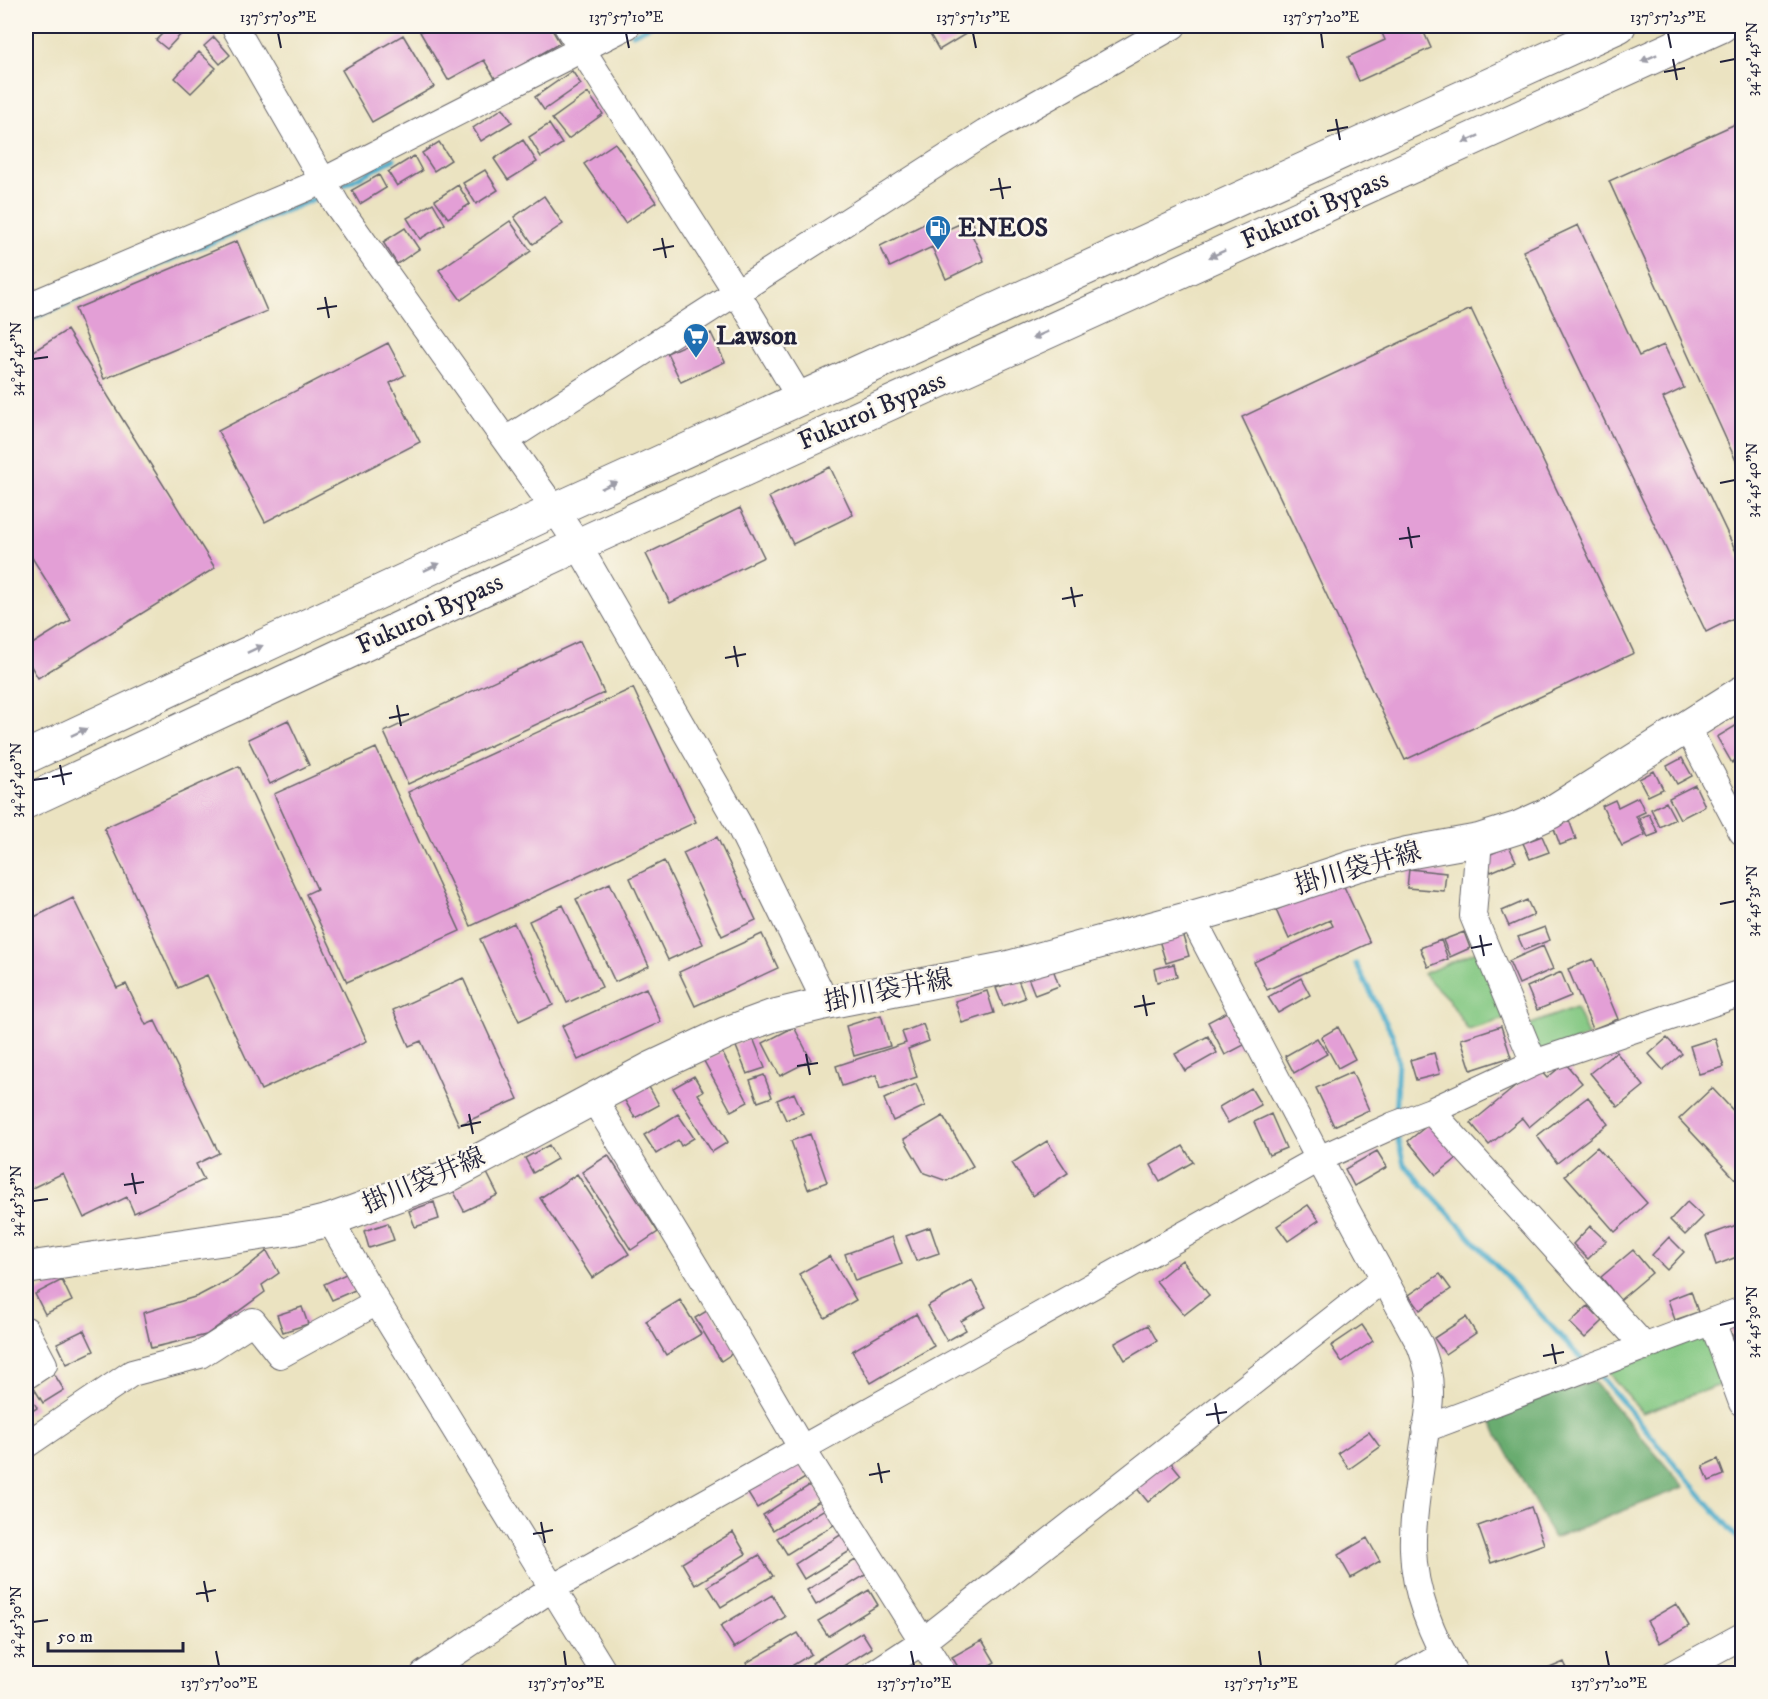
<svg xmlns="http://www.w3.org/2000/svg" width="1768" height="1699" font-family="'IM FELL DW Pica','Noto Serif JP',serif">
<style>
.green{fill:#82c781;stroke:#52745e;stroke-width:1.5}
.forest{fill:#69ac6f;stroke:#466755;stroke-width:1.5}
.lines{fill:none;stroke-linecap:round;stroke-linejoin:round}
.stream{stroke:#4caccb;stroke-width:5}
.building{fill:#e39fd6}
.minor-casing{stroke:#68666a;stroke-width:28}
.major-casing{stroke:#68666a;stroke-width:34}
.highway-casing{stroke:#68666a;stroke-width:35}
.minor{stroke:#fff;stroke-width:26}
.major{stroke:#fff;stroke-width:32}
.highway{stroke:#fff;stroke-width:33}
.oneway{fill:#9c9ca7}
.ticks{fill:none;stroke:#22223b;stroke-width:2}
.labels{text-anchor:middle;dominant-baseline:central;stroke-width:5;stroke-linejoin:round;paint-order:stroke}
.street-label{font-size:26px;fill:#22223b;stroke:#fbf7ec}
.poi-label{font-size:26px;font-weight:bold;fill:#22223b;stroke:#fbf7ec;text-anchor:start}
.neatline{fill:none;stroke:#22223b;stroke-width:2}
.ticks-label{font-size:15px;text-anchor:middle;fill:#22223b}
</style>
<rect width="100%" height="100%" fill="#fbf7ec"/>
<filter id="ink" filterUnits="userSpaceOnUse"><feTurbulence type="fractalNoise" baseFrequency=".0167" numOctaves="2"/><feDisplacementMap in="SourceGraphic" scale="12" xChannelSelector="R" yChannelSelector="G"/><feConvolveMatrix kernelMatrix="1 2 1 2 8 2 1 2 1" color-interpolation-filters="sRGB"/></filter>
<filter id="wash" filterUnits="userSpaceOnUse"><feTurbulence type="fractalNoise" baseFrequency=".008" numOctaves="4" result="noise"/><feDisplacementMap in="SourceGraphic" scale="24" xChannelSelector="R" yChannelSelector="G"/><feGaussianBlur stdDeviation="1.35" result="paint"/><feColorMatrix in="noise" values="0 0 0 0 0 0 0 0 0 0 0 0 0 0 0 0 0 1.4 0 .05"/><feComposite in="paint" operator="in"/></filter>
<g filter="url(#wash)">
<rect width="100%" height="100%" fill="#ebe3c1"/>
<path class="green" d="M1479,950l26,69 -37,11 -19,-30 -26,-26z
M1576,1007l12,29 -50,20 -12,-30z
M1707,1334l21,48 -86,31 -34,-41z"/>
<path class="forest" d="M1594,1382l90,105 -130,51 -71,-131z"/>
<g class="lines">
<path class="stream" d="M633,34l17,-8
M344,185l50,-26
M26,321l288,-122
M1356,964l37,72 5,24 -3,58
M1396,1133l8,31 180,198
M1596,1371l146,172"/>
</g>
<g id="blocks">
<path class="building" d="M170,26h6l7,6 -16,17 -11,-9z
M432,26h118l10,17 -64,37 -12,-20 -36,20 -28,-48z
M925,26h54l-40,24z
M1379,26h42l10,22 -72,33 -11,-24 37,-17z
M403,35l31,52 -62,35 -30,-52z
M214,37l16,18 -10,9 -16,-18z
M199,52l17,16 -25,25 -16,-15z
M572,71l9,13 -37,26 -9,-13z
M588,93l15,21 -35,25 -16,-20z
M503,108l9,14 -31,19 -8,-13z
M1742,121v353l-133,-293z
M549,124l13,20 -21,13 -12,-20z
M523,140l14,22 -29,18 -14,-21z
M439,142l12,18 -17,11 -12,-18z
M615,143l41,59 -31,21 -41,-59z
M414,156l8,15 -25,15 -9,-14z
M485,170l13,20 -22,14 -13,-21z
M379,175l7,13 -26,16 -8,-14z
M458,185l12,19 -22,14 -13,-18z
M544,196l19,28 -30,20 -19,-27z
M433,203l12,21 -25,15 -13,-21z
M971,219l6,13 -5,3 12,26 -38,18 -14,-32 -42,20 -10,-21 50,-25 7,13z
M510,221l21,30 -70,49 -22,-30z
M1578,225l61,131 25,-11 20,43 -21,10 79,166v50l-36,18 -183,-381z
M405,228l14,21 -22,15 -14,-22z
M237,241l30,70 -163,68 -29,-70z
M1471,309l163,344 -229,107 -163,-343z
M67,330l148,238 -177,110 -12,-20v-10l45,-28 -45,-72v-192z
M711,333l14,29 -44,20 -14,-29z
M388,343l17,32 -15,8 30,59 -155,80 -47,-91z
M830,467l23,48 -60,29 -24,-47z
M740,508l24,49 -94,46 -24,-49z
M580,641l24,52 -196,91 -24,-52z
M633,688l63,134 -225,104 -63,-134z
M288,720l21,45 -39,19 -22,-45z
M1742,722v48l-6,-11 -4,4 -15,-26z
M376,748l84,183 -113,51 -41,-88 11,-5 -43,-95z
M1682,758l10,18 -15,8 -10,-18z
M239,766l128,275 -106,49 -54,-115 -29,13 -74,-160z
M1654,771l9,18 -15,7 -9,-17z
M1695,785l10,21 -25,13 -11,-21z
M1638,797l7,15 -9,4 9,19 -23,11 -20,-40 13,-6 3,7z
M1666,802l9,17 -15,8 -9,-18z
M1649,814l9,19 -10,4 -9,-19z
M1569,820l7,19 -16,6 -7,-19z
M1542,836l7,16 -19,7 -7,-16z
M717,837l39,83 -34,16 -39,-83z
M1509,846l7,15 -25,11 -7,-15z
M664,861l39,83 -35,16 -38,-82z
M1409,869l37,4 -2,18 -37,-3z
M1341,880l29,63 -103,47 -13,-28 79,-36 -3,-6 -41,19 -13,-29z
M610,883l39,83 -34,16 -39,-83z
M73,898l44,90 9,-4 20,41 9,-4 64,132 -23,11 8,16 -70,33 -7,-16 -43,21 -21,-45 -37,18v-270z
M1527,900l7,15 -25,11 -7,-15z
M563,905l39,82 -35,16 -38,-82z
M514,923l39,82 -34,16 -39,-82z
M1545,927l5,13 -26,10 -6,-13z
M1464,932l6,16 -20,9 -7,-17z
M1182,933l7,23 -23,7 -7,-23z
M762,934l16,34 -83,38 -16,-34z
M1441,940l7,19 -20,8 -8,-19z
M1543,946l10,23 -34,15 -10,-23z
M1593,959l25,60 -25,10 -25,-60z
M1174,964l3,13 -20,5 -3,-13z
M1052,966l7,20 -24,9 -8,-20z
M1561,972l10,24 -34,14 -10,-23z
M463,978l55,121 -59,26 -38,-84 -12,5 -16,-36z
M1301,978l9,17 -32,18 -10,-16z
M1018,980l7,18 -22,8 -7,-18z
M646,988l15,34 -83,38 -16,-34z
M987,991l7,22 -32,10 -7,-22z
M1227,1012l17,33 -19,10 -17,-33z
M881,1015l9,31 -36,10 -8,-30z
M923,1024l6,17 -21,8 9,28 -37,12 -4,-14 -34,11 -6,-20 70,-23 -4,-11z
M1501,1026l10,31 -40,13 -10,-31z
M794,1027l17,33 -31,16 -17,-33z
M1338,1027l17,32 -17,9 -17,-31z
M1208,1036l9,17 -32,18 -10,-17z
M753,1038l12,30 -18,6 -12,-30z
M1317,1038l10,16 -33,19 -9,-17z
M1667,1038l15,16 -19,16 -14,-16z
M1715,1038l9,29 -25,7 -9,-28z
M722,1052l26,50 -17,9 -27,-50z
M1616,1052l28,34 -26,21 -28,-34z
M1434,1053l6,21 -24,6 -6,-20z
M1565,1063l17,20 -53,44 -7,-9 -33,27 -18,-22 67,-55 9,10z
M1352,1072l17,38 -35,16 -18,-38z
M764,1075l8,22 -14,5 -8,-22z
M694,1076l9,15 -5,3 30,48 -16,10 -39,-64z
M916,1084l9,22 -32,15 -9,-22z
M648,1085l11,20 -24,13 -11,-19z
M1251,1088l10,17 -33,18 -9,-16z
M1712,1088l30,32v66l-63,-67z
M794,1093l9,20 -17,7 -9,-20z
M1588,1097l20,27 -51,39 -20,-27z
M678,1114l16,24 -13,8 -3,-6 -22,14 -12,-19z
M1271,1114l15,34 -17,7 -15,-33z
M943,1116l30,50 -26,15 -23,-8 -20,-34z
M1434,1120l27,35 -25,20 -28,-34z
M810,1134l17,48 -19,7 -17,-48z
M1047,1141l21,32 -35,23 -21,-33z
M549,1145l8,14 -24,14 -8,-15z
M1183,1146l10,16 -33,19 -9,-16z
M1597,1147l50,56 -32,29 -50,-57z
M1377,1151l10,16 -33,19 -9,-17z
M608,1155l50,77 -27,18 -49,-78z
M487,1173l11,22 -34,16 -11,-21z
M577,1174l52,80 -37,24 -52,-80z
M434,1202l5,17 -24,8 -6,-16z
M1687,1202l16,15 -18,18 -15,-15z
M1308,1205l11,15 -31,21 -11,-15z
M388,1223l6,17 -25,8 -5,-17z
M1742,1223v32l-26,10 -10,-29z
M1590,1226l16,15 -18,18 -15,-15z
M930,1227l9,26 -23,8 -10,-25z
M892,1237l10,27 -47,17 -10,-27z
M1669,1237l15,15 -17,18 -15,-15z
M1633,1250l19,23 -32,27 -19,-23z
M267,1251l12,22 -17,12 3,7 -59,43 -55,13 -8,-35 55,-17 38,-20z
M830,1256l26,44 -31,18 -26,-44z
M1182,1260l27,35 -25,20 -28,-34z
M348,1273l7,17 -23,10 -8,-16z
M1440,1274l11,15 -31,21 -11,-15z
M62,1280l10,21 -27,13 -10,-20z
M972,1281l14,26 -25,14 5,9 -19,11 -20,-35z
M1691,1291l7,21 -23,8 -7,-20z
M680,1300l21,34 -35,21 -20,-34z
M1588,1306l15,15 -18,17 -15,-15z
M302,1307l6,17 -25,8 -6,-17z
M710,1309l26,42 -15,10 -26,-43z
M916,1314l18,32 -63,37 -19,-32z
M1466,1317l10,16 -31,21 -11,-16z
M1742,1318v27l-6,2 -8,-24z
M1148,1325l9,16 -32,19 -10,-17z
M1362,1325l11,16 -31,21 -11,-16z
M84,1330l10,21 -27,13 -10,-21z
M53,1372l11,18 -21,13 -11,-18z
M26,1388l11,20 -11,7z
M1369,1432l11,15 -31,22 -11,-16z
M1168,1459l13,16 -33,27 -13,-16z
M1718,1459l6,16 -15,6 -6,-15z
M797,1461l10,16 -50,31 -10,-16z
M813,1483l10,16 -50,31 -10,-15z
M828,1507l9,16 -50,31 -10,-16z
M1531,1507l13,37 -53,19 -13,-37z
M733,1532l13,22 -51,31 -13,-22z
M845,1532l10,16 -51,31 -9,-15z
M1367,1538l13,23 -29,17 -13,-23z
M759,1555l14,21 -52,31 -13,-21z
M857,1559l10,15 -51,31 -9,-15z
M869,1590l9,15 -50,31 -10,-15z
M772,1595l13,22 -51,31 -14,-22z
M1676,1604l13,22 -29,17 -13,-22z
M862,1632l10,16 -41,26h-12l-7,-11z
M798,1633l13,21 -32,20h-27l-6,-11z
M982,1640l13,22 -19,12h-14l-10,-17z
M1564,1662l5,11h-31z"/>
</g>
</g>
<g filter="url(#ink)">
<use href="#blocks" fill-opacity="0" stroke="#68666a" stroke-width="1.5"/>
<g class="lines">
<g class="minor-casing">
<path id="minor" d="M234,26l103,179 218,305 23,35 160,278 88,180
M567,26l170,267 63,105
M26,307l297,-126 304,-155
M506,440l479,-307 188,-107
M1686,726l56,106
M1479,840l-6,76 61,147
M1192,917l127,242 101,186c3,8 6,17 8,26 6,27 -3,59 -6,87 -4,30 -10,61 -9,91 1,43 19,88 42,125
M593,1098l116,191 92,158 142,227
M1431,1111l214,236
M330,1220l47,82 228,372
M1712,1321l30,82
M26,1330l18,34 -18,12
M1425,1429l317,-119
M26,1445l106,-72 68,-18 53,-34 27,34 97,-53
M424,1674l130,-87 765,-428 75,-34 37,-14 103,-48 208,-70
M873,1674l50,-33 461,-362
M1407,1674l36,-20
M1672,1674l70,-38"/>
</g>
<g class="major-casing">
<path id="major" d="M26,1268l268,-39 36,-9 115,-42 204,-109 77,-36 46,-17 54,-13 179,-35 187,-51 79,-23 84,-28 52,-13 72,-13 38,-12 33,-15 192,-121"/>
</g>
<g class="highway-casing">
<path id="highway" d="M26,757l529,-247 1064,-484
M26,802l552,-257 1143,-519"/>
</g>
<use href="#minor" class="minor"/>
<use href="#major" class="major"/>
<use href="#highway" class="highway"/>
</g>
<defs><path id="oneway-solid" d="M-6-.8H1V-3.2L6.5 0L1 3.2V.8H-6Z" transform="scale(1.5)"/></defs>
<g class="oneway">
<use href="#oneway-solid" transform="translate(1649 58) rotate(156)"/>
<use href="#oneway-solid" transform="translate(1471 139) rotate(156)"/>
<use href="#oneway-solid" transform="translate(1217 254) rotate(156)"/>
<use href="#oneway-solid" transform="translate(1040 335) rotate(156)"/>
<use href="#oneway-solid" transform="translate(609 485) rotate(-25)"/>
<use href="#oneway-solid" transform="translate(432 567) rotate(-25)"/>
<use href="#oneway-solid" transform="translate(255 649) rotate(-25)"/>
<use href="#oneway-solid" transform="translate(79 732) rotate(-25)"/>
</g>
</g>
<path class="ticks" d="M278,33l3,15M626,33l3,15M973,33l3,15M1321,33l2,15M1668,33l3,15M1673,59l4,21M1720,62l15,-3M1664,72l21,-4M1336,119l4,21M1327,131l21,-4M999,178l4,21M990,190l21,-3M662,238l4,20M653,250l21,-4M325,297l4,21M317,309l20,-3M33,359l15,-2M1720,483l15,-3M1408,527l4,21M1399,539l21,-3M1071,587l4,20M1062,599l21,-4M734,646l4,21M725,658l21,-4M397,705l4,21M389,718l20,-4M60,765l4,20M52,777l20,-4M33,780l15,-2M1720,904l15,-3M1480,935l4,21M1471,948l21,-4M1143,995l4,21M1134,1007l21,-4M806,1054l4,21M797,1066l21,-3M469,1114l4,20M461,1126l20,-4M132,1173l4,21M124,1185l20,-3M33,1201l15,-2M1720,1325l15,-3M1552,1344l4,20M1543,1356l21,-4M1215,1403l4,21M1206,1415l21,-3M878,1463l4,20M869,1475l21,-4M541,1522l4,21M533,1534l20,-4M204,1581l4,21M196,1594l20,-4M33,1622l15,-2M216,1651l3,15M564,1651l2,15M911,1651l3,15M1259,1651l2,15M1606,1651l3,15"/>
<defs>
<g id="fuel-pin" transform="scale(1.35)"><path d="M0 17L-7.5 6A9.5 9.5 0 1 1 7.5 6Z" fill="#1f6fb2" stroke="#fbf7ec"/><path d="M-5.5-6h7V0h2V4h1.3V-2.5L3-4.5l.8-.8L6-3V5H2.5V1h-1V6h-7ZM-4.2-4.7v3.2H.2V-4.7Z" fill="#fff"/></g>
<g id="supermarket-pin" transform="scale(1.35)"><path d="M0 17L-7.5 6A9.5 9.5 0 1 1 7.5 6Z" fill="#1f6fb2" stroke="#fbf7ec"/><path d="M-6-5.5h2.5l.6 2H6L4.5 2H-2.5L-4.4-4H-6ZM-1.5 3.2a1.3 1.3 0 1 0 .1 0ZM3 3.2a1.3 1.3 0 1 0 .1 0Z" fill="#fff"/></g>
</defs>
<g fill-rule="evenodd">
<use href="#fuel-pin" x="938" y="228"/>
<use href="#supermarket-pin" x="696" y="336"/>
</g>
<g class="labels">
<g class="street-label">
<text transform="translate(1315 210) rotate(-24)">Fukuroi Bypass</text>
<text transform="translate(872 411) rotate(-24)">Fukuroi Bypass</text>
<text transform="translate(430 614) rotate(-25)">Fukuroi Bypass</text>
<text transform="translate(1358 869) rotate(-16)">掛川袋井線</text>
<text transform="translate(888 991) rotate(-11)">掛川袋井線</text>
<text transform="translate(424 1181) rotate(-23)">掛川袋井線</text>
</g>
<g class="poi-label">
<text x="958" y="228">ENEOS</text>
<text x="716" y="336">Lawson</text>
</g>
</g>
<rect width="1768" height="1699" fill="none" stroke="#fbf7ec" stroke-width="66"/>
<path d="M48 1642v9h135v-9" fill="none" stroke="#22223b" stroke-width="3"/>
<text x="57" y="1642" font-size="18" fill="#22223b" stroke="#fbf7ec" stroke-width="4.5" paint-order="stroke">50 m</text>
<rect x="33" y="33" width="1702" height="1633" class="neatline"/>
<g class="ticks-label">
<text x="278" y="22">137°57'05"E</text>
<text x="626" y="22">137°57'10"E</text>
<text x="973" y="22">137°57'15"E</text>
<text x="1321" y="22">137°57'20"E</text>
<text x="1668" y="22">137°57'25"E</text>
<text transform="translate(1752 59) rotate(-90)" y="5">34°45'45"N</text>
<text transform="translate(16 359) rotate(-90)" y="5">34°45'45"N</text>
<text transform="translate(1752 480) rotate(-90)" y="5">34°45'40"N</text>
<text transform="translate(16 780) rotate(-90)" y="5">34°45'40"N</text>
<text transform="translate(1752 901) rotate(-90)" y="5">34°45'35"N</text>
<text transform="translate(16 1201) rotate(-90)" y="5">34°45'35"N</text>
<text transform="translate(1752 1322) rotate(-90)" y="5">34°45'30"N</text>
<text transform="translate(16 1622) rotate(-90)" y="5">34°45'30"N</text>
<text x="219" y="1688">137°57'00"E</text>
<text x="566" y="1688">137°57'05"E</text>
<text x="914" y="1688">137°57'10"E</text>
<text x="1261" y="1688">137°57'15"E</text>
<text x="1609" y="1688">137°57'20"E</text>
</g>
</svg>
